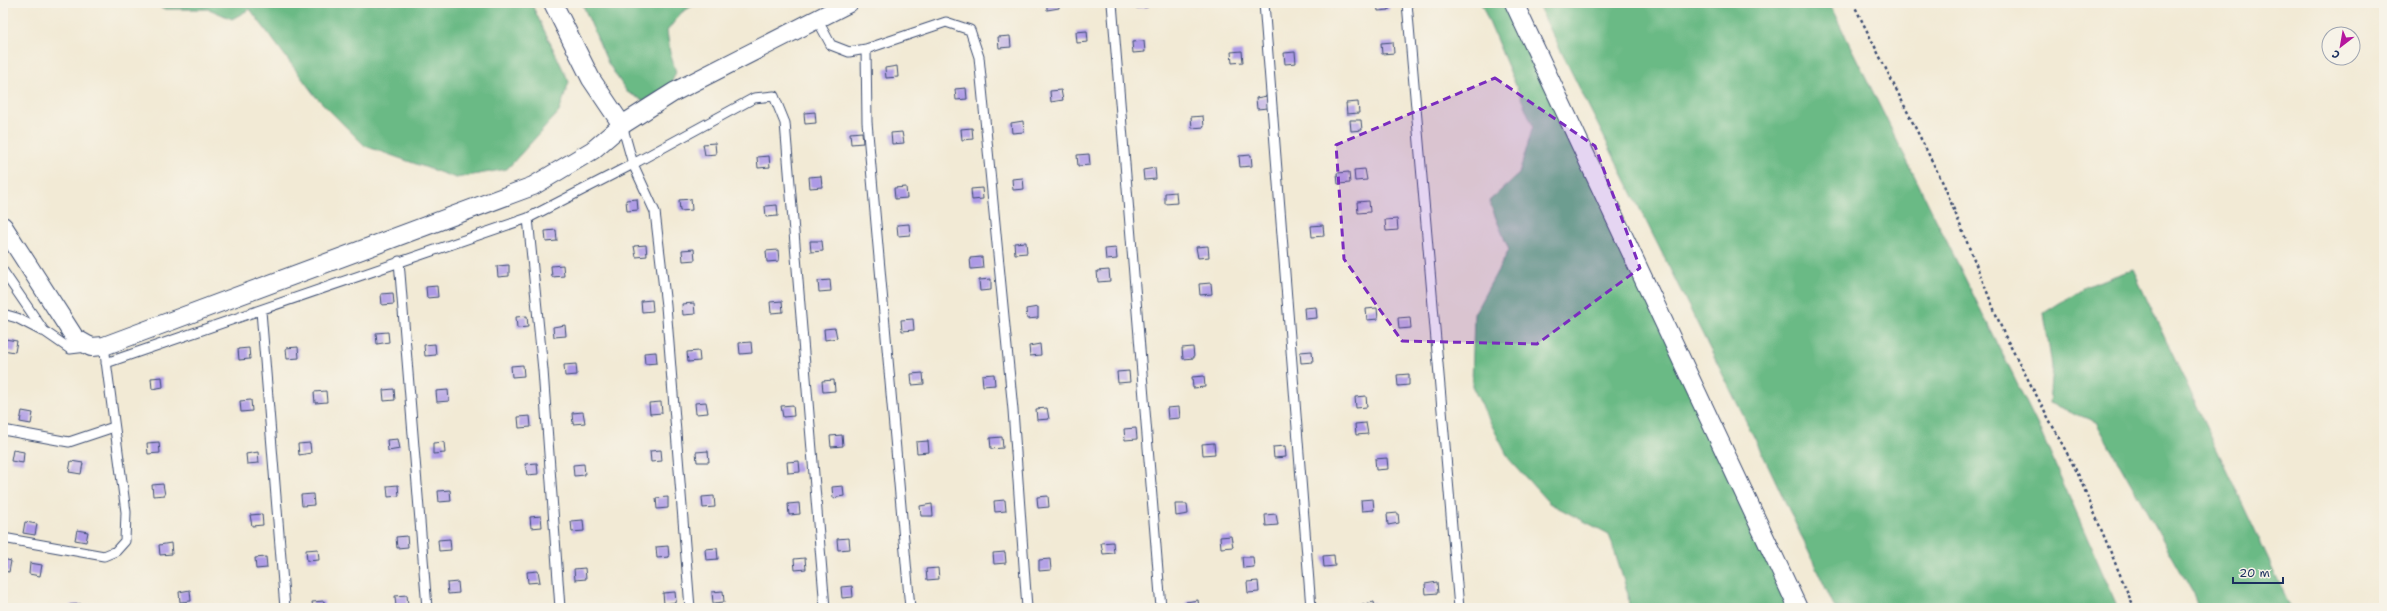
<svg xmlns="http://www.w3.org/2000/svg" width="2387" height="611" font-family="'Shantell Sans',sans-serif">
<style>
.forest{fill:#6aba85;stroke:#427472}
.building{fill:#ad9ae6}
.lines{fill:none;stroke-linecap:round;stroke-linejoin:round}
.service-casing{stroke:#3b4b70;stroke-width:11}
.minor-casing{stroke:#3b4b70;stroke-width:20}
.path{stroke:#3b4b70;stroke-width:2.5;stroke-dasharray:3 3;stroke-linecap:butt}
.service{stroke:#fff;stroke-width:9}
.minor{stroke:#fff;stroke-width:18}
.marked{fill:#7b2cbf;fill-opacity:0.2;stroke:#7b2cbf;stroke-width:3;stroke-dasharray:8 5;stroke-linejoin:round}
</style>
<rect width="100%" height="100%" fill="#f7f3e8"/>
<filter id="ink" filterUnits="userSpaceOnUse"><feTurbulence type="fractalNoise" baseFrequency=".025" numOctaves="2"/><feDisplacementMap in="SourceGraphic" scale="8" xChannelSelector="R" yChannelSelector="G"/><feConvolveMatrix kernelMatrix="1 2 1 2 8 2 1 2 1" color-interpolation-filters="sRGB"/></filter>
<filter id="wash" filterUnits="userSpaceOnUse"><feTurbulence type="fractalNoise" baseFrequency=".012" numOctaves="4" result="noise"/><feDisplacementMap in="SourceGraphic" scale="16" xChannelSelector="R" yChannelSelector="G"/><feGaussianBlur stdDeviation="0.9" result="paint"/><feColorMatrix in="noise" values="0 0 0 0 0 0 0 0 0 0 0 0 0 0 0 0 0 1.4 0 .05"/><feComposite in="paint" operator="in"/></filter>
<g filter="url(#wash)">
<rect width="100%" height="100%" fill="#f2ead5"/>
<path class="forest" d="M158,3h373l38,79 -10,30 -52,57 -51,9 -91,-32 -49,-49 -66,-88 -18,10 -23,-10h-47z
M582,3h115l-16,10 -14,18 3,22 6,19 -6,14 -26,15 -17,-9 -19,-29z
M1481,3h29l286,605h-167l-1,-14 -19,-60 -60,-31 -40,-44 -37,-73 2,-72 35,-64 -20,-49 30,-27 14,-48z
M1537,3h292l209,423 80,182h-283l-66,-141z
M2133,270l158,338h-93l-5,-15 -97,-171 -47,-19 3,-36 -8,-54 42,-27z"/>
<g id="blocks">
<path class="building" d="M1047,3h12v5l-12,2z
M1136,3h12v4l-12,1z
M1377,3h12v7l-11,1z
M1087,31l1,11 -11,1 -1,-11z
M1010,36l1,11 -12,1 -1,-11z
M1144,41l1,11 -12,1 -1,-11z
M1393,42l1,11 -12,1 -1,-11z
M1242,51l1,11 -11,1 -1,-11z
M1295,52l1,11 -11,1 -1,-11z
M897,66l1,11 -12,1 -1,-10z
M966,88l1,11 -11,1 -1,-11z
M1061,90l2,10 -12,2 -1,-11z
M1267,96l1,12 -11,1 -1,-11z
M1358,102l1,11 -12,1 -1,-11z
M815,112l1,11 -11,1 -1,-11z
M1203,116l1,11 -12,1 -1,-11z
M1350,120h11l1,10 -11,1z
M1023,121l1,11 -12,1 -1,-10z
M972,128l1,11 -11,1 -1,-11z
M862,132l1,11 -12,1 -1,-11z
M902,132l2,11 -12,1 -1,-11z
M715,143l1,11 -11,1 -2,-11z
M1089,154l1,11 -12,1 -1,-11z
M1251,155l1,11 -12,1 -1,-11z
M769,156l1,11 -12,1 -1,-11z
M1155,168l1,11 -12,1 -1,-10z
M1365,169l2,11 -12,1 -1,-11z
M1349,172l1,11 -12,1 -1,-11z
M821,176l1,11 -12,1 -1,-11z
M1023,178l1,11 -11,1 -1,-11z
M906,187l1,11 -12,1 -1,-11z
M982,188l1,11 -11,1 -1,-11z
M1176,192l1,11 -12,1v-11z
M637,199l1,11 -11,1 -1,-11z
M691,199l1,11 -12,1 -1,-11z
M1369,201l1,11 -12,1 -1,-11z
M777,205l1,11 -12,1 -1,-11z
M1397,219l1,11 -12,1 -1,-11z
M909,224l1,11 -12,1 -1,-11z
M1323,225l1,11 -12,1 -1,-11z
M556,230l1,11 -11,1 -1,-11z
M810,241h12l1,10 -12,1z
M1026,242l1,11 -12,1 -1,-11z
M646,245l1,11 -11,1 -2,-11z
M1208,246l1,11 -11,1 -2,-11z
M1116,248l1,11 -11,1 -1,-11z
M694,249l1,11 -12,1 -1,-11z
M778,250l1,11 -12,1 -1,-11z
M982,257l1,11 -12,1 -1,-11z
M509,265v11l-11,1 -1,-11z
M563,265l1,11 -12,1 -1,-11z
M1109,270l1,11 -12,1 -1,-11z
M991,279v11l-11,1 -1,-11z
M830,280l1,11 -12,1 -1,-11z
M1211,283l1,11 -12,1 -1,-11z
M437,286l1,11 -11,1 -1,-11z
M393,293l1,11 -12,1 -1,-11z
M652,300l1,11 -11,1 -1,-11z
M782,301l1,11 -12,1 -1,-11z
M694,303l1,11 -12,1 -1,-11z
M1038,307v11l-11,1 -1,-10z
M1316,307l1,11 -12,1 -1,-11z
M1377,308l1,11 -11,1 -1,-11z
M527,316l1,11 -11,1 -1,-11z
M1410,317l1,11 -12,1 -1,-11z
M913,319l1,11 -12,1 -1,-11z
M565,325l1,11 -12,1 -1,-10z
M835,328l2,10 -12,2 -1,-11z
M388,332l1,10 -12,2 -1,-11z
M5,339l12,2 -2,11 -12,-2z
M751,342l1,11 -12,1 -1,-11z
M435,344l1,11 -11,1 -1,-11z
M1040,344l1,11 -11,1 -1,-10z
M298,347l1,11 -12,1 -1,-11z
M1193,347l1,11 -11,1 -1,-11z
M249,348l1,11 -11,1 -1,-11z
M699,351l1,10 -12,1 -1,-10z
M1312,351l1,11 -12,1 -1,-11z
M656,352l1,11 -12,1 -1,-11z
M576,364l1,11 -12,1 -1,-11z
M523,365l1,11 -12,1 -1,-11z
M1129,371l1,11 -12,1 -1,-11z
M923,373l1,11 -12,1 -1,-11z
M994,374l1,11 -12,1 -1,-11z
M1409,374v11l-11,1 -1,-11z
M1204,376l1,11 -12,1 -1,-11z
M162,377l1,10 -11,2 -1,-11z
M834,380l1,11 -12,1 -1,-11z
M394,389l1,11 -11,1 -1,-11z
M448,390l1,11 -12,1 -1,-11z
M326,391l1,11 -12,1 -1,-11z
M1366,396l1,11 -11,1 -1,-11z
M251,400l1,11 -11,1 -1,-11z
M661,402l1,11 -12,1 -1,-11z
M706,402l2,11 -12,1 -1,-11z
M793,405l1,11 -11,1 -2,-11z
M1179,407l1,11 -12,1 -1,-11z
M1047,408l2,11 -12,1 -1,-11z
M22,411l11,2 -2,11 -11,-2z
M583,412l2,11 -12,1 -1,-11z
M530,416l1,11 -12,1 -1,-11z
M1366,423l2,11 -12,1 -1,-11z
M1136,428l1,11 -12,1 -1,-11z
M842,435l1,11 -12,1 -1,-11z
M1002,437l1,11 -12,1 -1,-11z
M398,439l2,10 -12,2 -1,-11z
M928,441l1,11 -12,1 -1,-11z
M159,442l1,11 -12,1 -1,-11z
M444,442l1,11 -12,1v-11z
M310,443l1,10 -12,2 -1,-11z
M1214,443l1,11 -12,1 -1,-11z
M1285,446l1,11 -12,1 -1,-11z
M13,450l11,2 -1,11 -12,-2z
M661,450l1,11 -11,1 -1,-11z
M708,451l1,11h-12l-1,-10z
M258,452l1,11 -12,1 -1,-10z
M1387,458l1,11 -12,1 -1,-11z
M71,461l12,2 -2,11 -12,-2z
M799,461l1,11 -12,1 -1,-11z
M537,463l1,11 -11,1 -2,-11z
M584,464l1,11 -11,1 -1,-11z
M163,484l2,11 -12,1 -1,-11z
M398,485l1,11 -11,1 -1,-11z
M843,486l1,10 -11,2 -1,-11z
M450,490l1,11 -12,1 -1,-11z
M313,494l1,11 -12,1 -1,-11z
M714,496l1,11 -12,1 -1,-11z
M1048,496l1,11 -11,1 -1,-11z
M668,497v11l-11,1 -1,-11z
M1373,499l1,11 -12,1 -1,-11z
M1005,500l1,11 -11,1 -1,-11z
M799,503l1,11 -11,1 -1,-11z
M932,504l1,12h-12l-1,-10z
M1175,504h12l1,10 -12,2z
M1398,513l1,10 -11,2 -1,-11z
M262,514l1,11 -11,1 -2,-11z
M1276,514l2,11 -12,1 -1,-11z
M541,516l1,11 -11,1 -1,-11z
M583,520l1,11 -12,1 -1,-11z
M25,522l12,2 -2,11 -12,-2z
M77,530l11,2 -2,10 -11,-2z
M407,536l1,11 -11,1 -1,-11z
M1231,536l2,11 -12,1 -1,-11z
M849,538l1,11 -12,1 -1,-11z
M450,539l1,11 -12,1 -1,-11z
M1113,542l1,11 -11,1 -2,-11z
M171,543l1,11 -12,1 -1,-10z
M668,546l1,11 -12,1 -1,-11z
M717,548l1,11 -12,1 -1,-11z
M318,549l1,11 -12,1 -1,-11z
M1005,552l1,11 -12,1 -1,-11z
M1334,555l1,11 -11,1 -1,-11z
M266,557l1,11 -11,1 -1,-11z
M1242,557h11l1,10 -11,1z
M805,558l1,11 -11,1 -1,-11z
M3,559l8,2 -2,11 -6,-1z
M1050,559l1,11 -12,1v-11z
M30,563l12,2 -2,11 -11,-2z
M585,568l1,11 -11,1 -1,-11z
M938,568l1,11 -12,1 -1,-11z
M538,571l2,11 -12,1 -1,-11z
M1258,581l1,11 -11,1 -1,-11z
M458,582l1,11 -11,1 -1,-11z
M1437,582l1,11 -12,1 -1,-10z
M852,586l1,11 -11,1 -1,-11z
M190,590l1,11 -11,1 -1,-10z
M723,591l1,11 -11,1 -1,-11z
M675,592l1,10 -12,2 -1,-11z
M407,595l1,10 -12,2 -1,-11z
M1198,600l1,8h-12l-1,-6z
M324,601v7h-11l-1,-6z
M1374,602l1,6h-12v-4z
M81,604v4h-11v-3z"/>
</g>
</g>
<g filter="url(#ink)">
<use href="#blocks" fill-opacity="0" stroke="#3b4b70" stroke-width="1"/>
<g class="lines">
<g class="service-casing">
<path id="service" d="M1112,3l49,605
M1264,3l47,605
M1407,3l52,605
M817,19l14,26 18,7 17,-3 80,-27 24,8 9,27 34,353 14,198
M866,49l1,73 43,486
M622,125l11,39 22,48 11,94 24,302
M528,218l15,152 17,238
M399,261l28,347
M3,271l41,60 26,18 17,-2
M261,311l24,297
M3,314l14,4 25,13
M106,363l422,-145 105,-54 121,-66 20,-2 11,27 40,485
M3,430l66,12 45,-15
M3,538l101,18 12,-5 9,-10 1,-29 -22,-166"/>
</g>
<g class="minor-casing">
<path id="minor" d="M553,3l38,76 31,46
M1514,3l284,605
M3,226l72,112 16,9 13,-1 429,-160 60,-36 29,-25 52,-33 175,-89"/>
</g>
<path class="path" d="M1853,3l91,182 60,149 74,140 56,134"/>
<use href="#service" class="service"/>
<use href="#minor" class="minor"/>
</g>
</g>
<path class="marked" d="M1495,78l100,68 45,122 -103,76 -135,-3 -58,-82 -8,-114z"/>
<rect width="2387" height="611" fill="none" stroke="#f7f3e8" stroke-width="16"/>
<g transform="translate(2341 46) rotate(211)"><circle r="19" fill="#f7f3e8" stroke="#9fa5b1"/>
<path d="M0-3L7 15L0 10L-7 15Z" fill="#b5179e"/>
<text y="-6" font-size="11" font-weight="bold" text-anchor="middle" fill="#1b2f5e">С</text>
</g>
<path d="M2233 577v6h50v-6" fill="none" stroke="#1b2f5e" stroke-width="2"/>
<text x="2239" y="577" font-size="12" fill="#1b2f5e" stroke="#f7f3e8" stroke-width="3" paint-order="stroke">20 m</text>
</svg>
